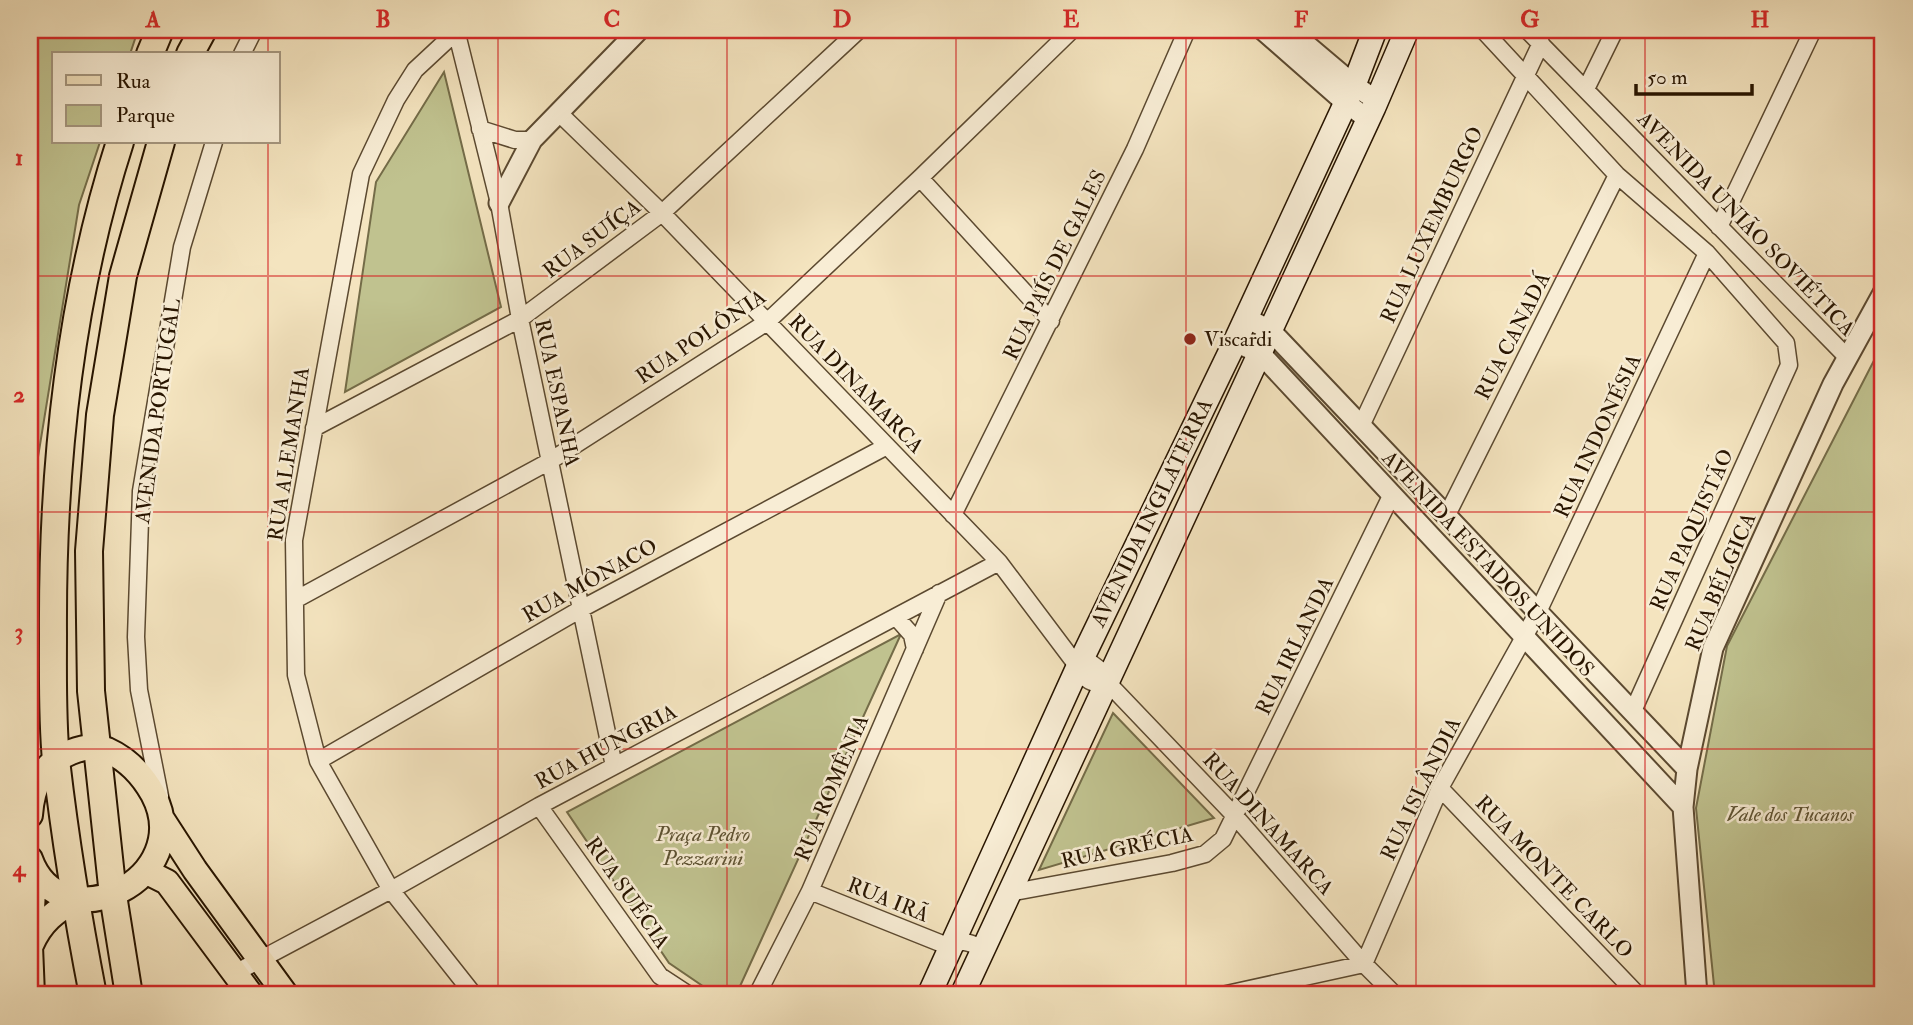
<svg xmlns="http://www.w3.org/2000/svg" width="1913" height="1025" font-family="'IM FELL Double Pica',serif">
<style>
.green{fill:#c0c28f;stroke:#746c48;stroke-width:2}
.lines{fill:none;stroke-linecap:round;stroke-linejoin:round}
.minor-casing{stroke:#5b4930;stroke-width:19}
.tertiary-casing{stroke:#5b4930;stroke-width:23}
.secondary-casing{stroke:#281500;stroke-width:26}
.primary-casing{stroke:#281500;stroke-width:28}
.trunk-casing{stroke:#281500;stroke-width:30}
.minor{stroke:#f8edd5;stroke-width:16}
.tertiary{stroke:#f8edd5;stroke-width:19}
.secondary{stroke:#f8edd5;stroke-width:23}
.primary{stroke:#f4e4bf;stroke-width:24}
.trunk{stroke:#f4e4bf;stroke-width:26}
.grid{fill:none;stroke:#d62828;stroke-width:2;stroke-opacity:0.55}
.poi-dot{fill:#8f2418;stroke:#f8edd5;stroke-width:2.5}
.labels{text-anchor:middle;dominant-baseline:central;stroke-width:5;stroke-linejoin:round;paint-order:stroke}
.street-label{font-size:21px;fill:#281500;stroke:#f8edd5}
.poi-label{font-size:21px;fill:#281500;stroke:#f8edd5;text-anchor:start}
.park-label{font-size:21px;font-style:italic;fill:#5d5232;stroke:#f8edd5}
.neatline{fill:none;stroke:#d62828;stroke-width:2.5}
.grid-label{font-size:23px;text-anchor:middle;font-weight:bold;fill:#d62828}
</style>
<rect width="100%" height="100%" fill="#f4e4bf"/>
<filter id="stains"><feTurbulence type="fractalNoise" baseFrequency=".00286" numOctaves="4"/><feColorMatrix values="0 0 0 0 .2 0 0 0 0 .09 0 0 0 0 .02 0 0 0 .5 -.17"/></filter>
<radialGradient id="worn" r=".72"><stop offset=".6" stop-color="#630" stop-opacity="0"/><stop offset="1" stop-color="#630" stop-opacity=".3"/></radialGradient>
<path class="green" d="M30,30h108l-8,24h-76v88h46l-21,63 -48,295 1,195 -2,24z
M444,72l57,235 -156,85 31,-210z
M1883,343v652h-168l-19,-187 31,-162z
M901,634l-165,361h-20l-47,-32 -102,-151z
M1113,713l101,105 -175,52z"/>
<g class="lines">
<g class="minor-casing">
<path id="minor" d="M456,30l43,173 21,116 94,447
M458,30l-43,40 -19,30 -35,74 -67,366 2,135 22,86 73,129 83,105
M1483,30l134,145 90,78 79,90 3,22 -156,346
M1527,30l320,327
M242,54l12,-24
M1586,89l29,-59
M559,113l103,100 337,349 79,105c3,12 18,20 29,15
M480,129l35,11h17
M920,178l131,143
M1719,227l94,-197
M1361,426l180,-383
M314,428l206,-109 142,-106 197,-183
M953,515l182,-366 52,-119
M1447,515l170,-340
M295,600l255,-139 217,-139 153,-144 152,-148
M896,617l16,18 3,14
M1078,667l13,-4 12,9 4,10 128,134 129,148 31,31
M318,761l263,-152 306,-163
M1440,788l198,207
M160,796l-21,-106 -3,-53 5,-146 41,-244 32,-105
M539,806l121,170 29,19
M810,891l140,56
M1009,893l163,-30 33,-9 18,-15 169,-345
M950,947c13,-9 21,-4 34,2
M235,973l156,-83 148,-84 460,-244
M757,995l53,-104 129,-298
M1222,995l142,-31 76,-176 98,-176 169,-359"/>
</g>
<g class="tertiary-casing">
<path id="tertiary" d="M1263,30l82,72 24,18
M1289,30l65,55 23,16
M499,203l33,-63 107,-110
M1246,318l24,12 417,439
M1235,342l25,11 423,454
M1697,995l-14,-188 4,-38 26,-121 120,-264 50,-91"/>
</g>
<g class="secondary-casing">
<path id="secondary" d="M929,995l149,-328 157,-325 119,-257 21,-55
M962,995l412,-888 33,-77"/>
</g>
<g class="primary-casing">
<path id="primary" d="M30,815c2,-30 13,-52 41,-63 12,-5 24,-7 36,-2 20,9 36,26 46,44 45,85 -92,151 -123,65
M162,819l33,51 91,125
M147,872l20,10 84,113
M31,945c10,-23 24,-34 46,-46
M32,995l-2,-49 4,-74"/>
</g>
<g class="trunk-casing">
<path id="trunk" d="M150,54l10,-24
M190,54l13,-24
M93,995c-15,-77 -28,-157 -37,-235 -4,-42 -3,-85 -3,-127 -1,-166 16,-333 67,-491
M129,995l-16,-100 -22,-204 -2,-140 11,-136 23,-139 38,-134"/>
</g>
<use href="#minor" class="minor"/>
<use href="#tertiary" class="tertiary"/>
<use href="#secondary" class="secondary"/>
<use href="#primary" class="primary"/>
<use href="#trunk" class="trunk"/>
</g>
<path class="grid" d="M268,30v24M498,30v965M727,30v965M956,30v965M1186,30v965M1416,30v965M1645,30v965M268,142v853M30,276h1853M30,512h1853M30,749h1853"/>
<circle class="poi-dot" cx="1190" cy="339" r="7"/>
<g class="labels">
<g class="street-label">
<text transform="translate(1746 224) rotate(46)">AVENIDA UNIÃO SOVIÉTICA</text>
<text transform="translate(1432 225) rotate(-65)">RUA LUXEMBURGO</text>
<text transform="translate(592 239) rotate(-37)">RUA SUÍÇA</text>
<text transform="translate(1055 265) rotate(-64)">RUA PAÍS DE GALES</text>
<text transform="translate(1513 336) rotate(-63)">RUA CANADÁ</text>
<text transform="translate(701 337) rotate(-34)">RUA POLÔNIA</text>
<text transform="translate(856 384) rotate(46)">RUA DINAMARCA</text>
<text transform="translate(557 393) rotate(78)">RUA ESPANHA</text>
<text transform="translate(158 411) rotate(-82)">AVENIDA PORTUGAL</text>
<text transform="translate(1598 436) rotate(-65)">RUA INDONÉSIA</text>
<text transform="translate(289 454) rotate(-81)">RUA ALEMANHA</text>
<text transform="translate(1152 513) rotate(-64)">AVENIDA INGLATERRA</text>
<text transform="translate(1692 530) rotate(-66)">RUA PAQUISTÃO</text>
<text transform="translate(1488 564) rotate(47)">AVENIDA ESTADOS UNIDOS</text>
<text transform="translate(590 581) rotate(-29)">RUA MÔNACO</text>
<text transform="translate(1721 582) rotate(-67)">RUA BÉLGICA</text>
<text transform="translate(1295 646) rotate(-64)">RUA IRLANDA</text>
<text transform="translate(606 747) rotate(-28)">RUA HUNGRIA</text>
<text transform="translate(832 788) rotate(-67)">RUA ROMÊNIA</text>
<text transform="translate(1421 789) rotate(-64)">RUA ISLÂNDIA</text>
<text transform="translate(1268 824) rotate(48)">RUA DINAMARCA</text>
<text transform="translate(1127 848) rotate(-12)">RUA GRÉCIA</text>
<text transform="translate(1554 877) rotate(46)">RUA MONTE CARLO</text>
<text transform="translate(627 893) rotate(55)">RUA SUÉCIA</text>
<text transform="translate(888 900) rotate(22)">RUA IRÃ</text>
</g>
<g class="poi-label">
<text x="1204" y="339">Viscardi</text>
</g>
<g class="park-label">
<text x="1790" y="814">Vale dos Tucanos</text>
<text x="703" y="834">Praça Pedro<tspan x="703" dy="24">Pezzarini</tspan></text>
</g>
</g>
<rect width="1913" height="1025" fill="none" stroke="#f4e4bf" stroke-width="77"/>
<rect x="52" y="52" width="228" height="91" fill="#f8edd5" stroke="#a59780" stroke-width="2"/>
<rect x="66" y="75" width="35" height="10" fill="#f4e4bf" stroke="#a59780" stroke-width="2"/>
<text x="116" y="88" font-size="21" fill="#281500">Rua</text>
<rect x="66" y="105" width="35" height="21" fill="#c0c28f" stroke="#a59780" stroke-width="2"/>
<text x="116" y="122" font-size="21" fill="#281500">Parque</text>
<path d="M1636 84v10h116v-10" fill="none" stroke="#281500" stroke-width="3.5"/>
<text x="1647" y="84" font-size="21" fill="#281500" stroke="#f8edd5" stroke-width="5" paint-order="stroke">50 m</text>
<rect x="38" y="38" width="1836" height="948" class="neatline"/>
<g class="grid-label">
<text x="153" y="27">A</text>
<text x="383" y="27">B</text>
<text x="612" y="27">C</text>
<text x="842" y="27">D</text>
<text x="1071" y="27">E</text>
<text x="1301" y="27">F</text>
<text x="1530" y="27">G</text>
<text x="1760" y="27">H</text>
<text x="19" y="165">1</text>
<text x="19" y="402">2</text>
<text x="19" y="639">3</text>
<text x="19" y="876">4</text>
</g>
<rect width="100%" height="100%" filter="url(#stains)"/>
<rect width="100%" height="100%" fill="url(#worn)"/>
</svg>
